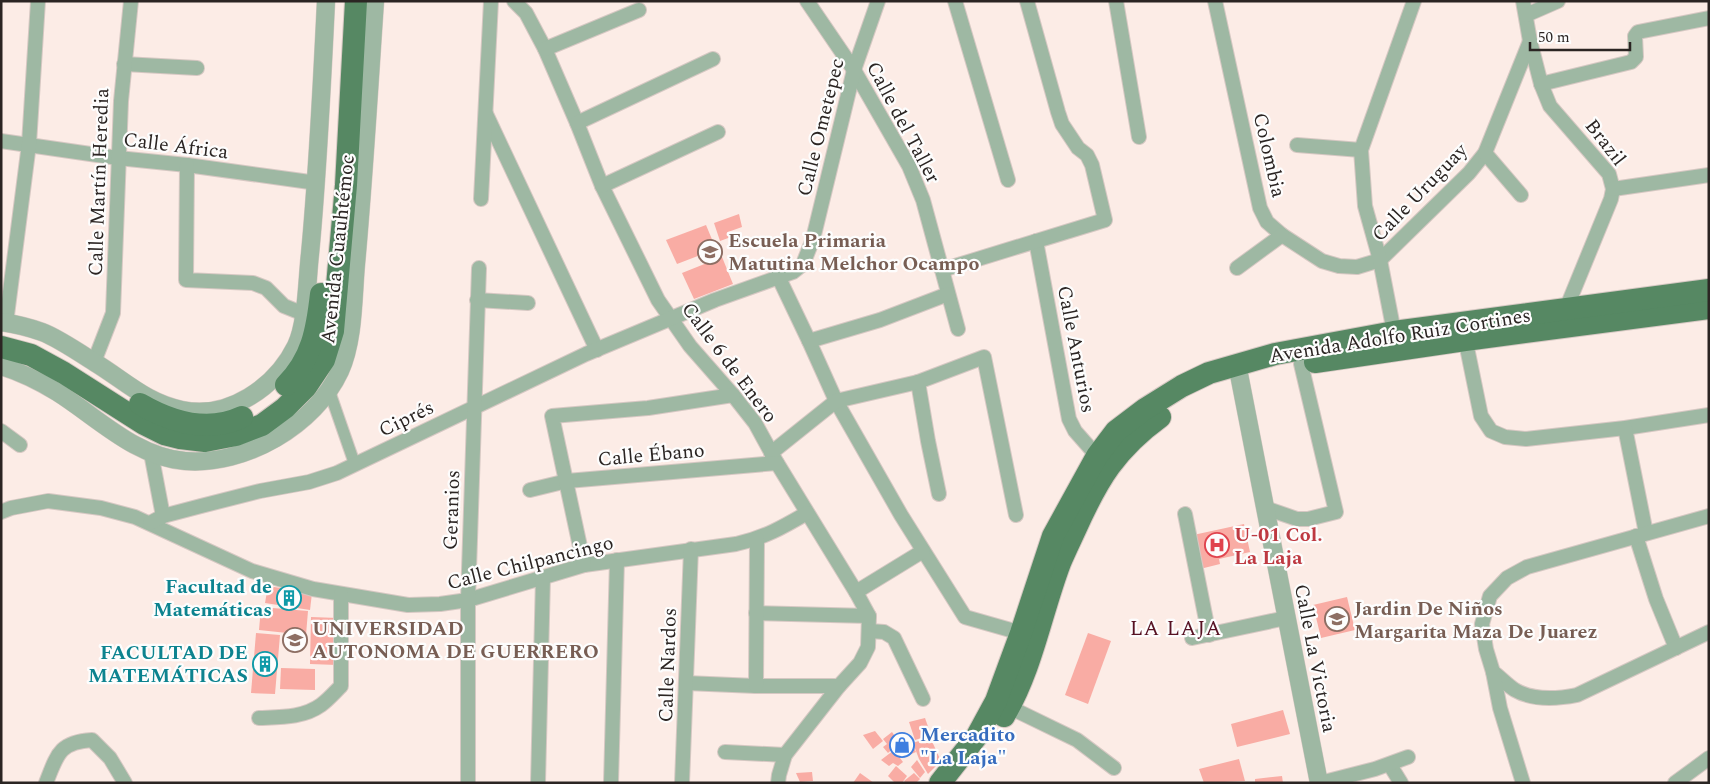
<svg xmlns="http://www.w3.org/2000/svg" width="1710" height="784" font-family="Spectral,serif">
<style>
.building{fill:#f9aca4}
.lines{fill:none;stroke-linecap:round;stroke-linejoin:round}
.pedestrian-casing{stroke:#d6c8c3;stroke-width:13}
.minor-casing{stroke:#d6c8c3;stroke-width:16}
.tertiary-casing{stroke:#d6c8c3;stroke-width:19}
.primary-casing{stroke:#d6c8c3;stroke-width:24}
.pedestrian{stroke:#9eb8a3;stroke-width:11}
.minor{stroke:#9eb8a3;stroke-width:14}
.tertiary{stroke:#9eb8a3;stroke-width:18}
.primary{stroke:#568863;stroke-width:22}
.labels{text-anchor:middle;stroke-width:4.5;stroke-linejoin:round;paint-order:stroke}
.street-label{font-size:20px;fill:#2b2523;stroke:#fdfdfd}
.education-label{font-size:20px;font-weight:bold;fill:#785e54;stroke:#fdfdfd;text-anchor:start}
.health-label{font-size:20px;font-weight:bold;fill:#be3a42;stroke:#fdfdfd;text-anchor:start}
.culture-label{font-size:20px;font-weight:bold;fill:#0d838f;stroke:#fdfdfd;text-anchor:end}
.shop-label{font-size:20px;font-weight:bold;fill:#366cbe;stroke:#fdfdfd;text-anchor:start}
.neighbourhood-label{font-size:21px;letter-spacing:1px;fill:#571223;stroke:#fdfdfd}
</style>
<rect width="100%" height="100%" fill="#fcece6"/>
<g class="building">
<path d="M739,214l3,13 -14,5 3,5 -11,4 -6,-18z"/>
<path d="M706,225l10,24 -39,15 -11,-24z"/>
<path d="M722,257l11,27 -39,15 -12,-26z"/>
<path d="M1244,524l6,28 -31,7 1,5 -28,7 -8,-34z"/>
<path d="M268,586l44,7 -2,17 -45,-7z"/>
<path d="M1347,597l8,33 -34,8 -8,-33z"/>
<path d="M261,607l47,4 -2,24 -47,-5z"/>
<path d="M311,617l27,1 -1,47 -27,-1z"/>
<path d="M256,633l24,2 -5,59 -24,-1z"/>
<path d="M1088,633l23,8 -23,63 -23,-9z"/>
<path d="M281,668l34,1v21l-35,-1z"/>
<path d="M1283,710l7,24 -53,13 -6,-23z"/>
<path d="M925,718l6,17 -16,5 -6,-18z"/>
<path d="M875,731l8,10 -10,8 -10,-14z"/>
<path d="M892,732l10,14 -2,1 -3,-2 -9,8 -5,-6 4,-3 -4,-5z"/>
<path d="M930,737l11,24 -13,13 -9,-15 -6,-16z"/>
<path d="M912,744l4,8 -9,4 -4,-8z"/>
<path d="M898,747l6,7 -4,4 3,4 -5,4 -5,-3 -4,3 -8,-6z"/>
<path d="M1239,759l6,22 -41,2 -5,-14z"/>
<path d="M917,760l8,12 -5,6 -9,-11z"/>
<path d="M896,766l11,10 -5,7h-7l-7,-7z"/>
<path d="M812,772l1,9 -13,1 -4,-9z"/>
<path d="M860,773l14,10h-21z"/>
<path d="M914,773l6,6 -4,4h-10l-2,-2z"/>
<path d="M1282,776l1,7h-28v-4z"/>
</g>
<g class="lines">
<defs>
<path id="pedestrian" d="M329,390l26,75"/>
<g id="minor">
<path d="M514,1l12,12 19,36 32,74 25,63 56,114 32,46 43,49 22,28 22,40 79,129 13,24 -1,31 -8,16 -21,23 -54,69 -6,20 -1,8"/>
<path d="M807,1l47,69 55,96 14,34 35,129"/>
<path d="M955,1l53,179"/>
<path d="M1116,1l23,136"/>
<path d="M1215,1l45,207 7,14 15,13 40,26 17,5 18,1 23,-7 89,-87 16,-20 45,-112"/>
<path d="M1523,1l7,40 11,43 9,22 59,68 4,15 -2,10 -45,110"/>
<path d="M1526,15l32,-14"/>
<path d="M545,49l94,-39"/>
<path d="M124,64l73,4"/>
<path d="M1541,84l90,-22 5,-5 -1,-21 3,-4 71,-14"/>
<path d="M486,114l111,236"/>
<path d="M577,123l136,-64"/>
<path d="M1,141l117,17 69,7 130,18"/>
<path d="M1297,145l64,5"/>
<path d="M1485,153l36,42"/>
<path d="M187,165l-1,115 67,3 13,5 18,18 20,8"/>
<path d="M602,186l116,-54"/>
<path d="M1613,189l96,-14"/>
<path d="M481,199l10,-198"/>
<path d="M1036,241l33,178 6,12 22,25"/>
<path d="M1237,268l45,-33"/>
<path d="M942,270l163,-50 -13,-55 -5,-10 -9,-7 -16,-24 -4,-12 -31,-111"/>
<path d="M778,276l31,65 27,60 65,114 64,102 56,16"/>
<path d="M477,300l51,3"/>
<path d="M6,323l23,-179 9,-143"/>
<path d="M1394,332l-14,-72 -15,-54 -4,-56 53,-149"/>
<path d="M1464,333l17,83 10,15 14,6 21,2 99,-11 84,-13"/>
<path d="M809,341l71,-21 68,-26"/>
<path d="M94,362l19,-49 8,-212 10,-100"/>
<path d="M918,382l10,59 11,53"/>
<path d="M1625,428l21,105"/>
<path d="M1,431l19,14"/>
<path d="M151,453l12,63"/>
<path d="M771,453l65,-52 82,-19 66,-25 32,158"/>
<path d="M530,490l37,-9 210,-18"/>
<path d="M1265,508l32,11h11l28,-7 -35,-148"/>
<path d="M1,512l10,-4 37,-7 53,7 34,9 117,54 61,18 95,16 32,-1 28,-4 116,-35 152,-21c28,-6 47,-17 71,-31"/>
<path d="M1185,514l24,121"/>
<path d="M150,523l13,-7 38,-10 59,-15 49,-9 28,-9 249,-119 129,-54 78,-28 10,-8 10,-25 41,-169 24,-69"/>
<path d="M1636,536l20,63 20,49"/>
<path d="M584,565l-32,-149 96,-8 85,-13"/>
<path d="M856,592l67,-41"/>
<path d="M756,613l113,3"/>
<path d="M870,631l14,1 10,6 29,61"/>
<path d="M1192,638l94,-20"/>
<path d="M1493,672c7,5 14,13 22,18 19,11 42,9 62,5l132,-63"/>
<path d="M686,683l70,3h83"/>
<path d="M756,686l1,-147"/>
<path d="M1009,707l68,33 37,28"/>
<path d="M259,718c21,-1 44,0 62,-13 7,-5 14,-13 20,-19v-92"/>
<path d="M725,752l60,3"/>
<path d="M1390,765l11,18"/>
<path d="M46,783c11,-28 13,-41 46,-43l18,18 15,25"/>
<path d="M468,783v-183l11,-332"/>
<path d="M538,783l5,-206"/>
<path d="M611,783l6,-223"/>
<path d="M682,783l9,-234"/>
<path d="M1320,783l55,-14 33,-12"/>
<path d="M1523,783l-23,-75 -7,-36 -7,-23 -4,-25 8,-28 17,-18 20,-11 182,-51"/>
<path d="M1675,783l34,-25"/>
</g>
<g id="tertiary">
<path d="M1,322c14,2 27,5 41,10 14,5 38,21 52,30 30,18 52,41 88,48 46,10 94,-23 114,-64 11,-23 11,-66 14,-92 8,-84 12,-169 16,-253"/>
<path d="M1237,364l82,419"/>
<path d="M1,366c20,6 38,15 56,26 40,25 78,65 128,69 60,5 130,-36 155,-90 14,-31 13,-74 16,-107 8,-88 13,-175 19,-263"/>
</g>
<g id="primary">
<path d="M1,347l30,8 33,18 80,51 20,10 16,4 25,3 31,-6 26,-10 23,-17 21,-21 18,-27 9,-29 13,-146 10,-184"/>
<path d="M1315,362l150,-22 244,-32"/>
<path d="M286,385c26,-26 31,-55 35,-91"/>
<path d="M140,404c31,18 68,29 102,13"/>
<path d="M1004,716c28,-47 37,-103 56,-153 5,-12 11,-24 16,-35 22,-49 40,-79 84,-111"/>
<path d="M940,783l37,-47 19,-35 25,-68 32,-97 44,-80 19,-25 29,-22 37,-23 27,-13 66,-19 119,-22 315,-42"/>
</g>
</defs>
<use href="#pedestrian" class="pedestrian-casing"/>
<use href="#minor" class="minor-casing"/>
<use href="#tertiary" class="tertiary-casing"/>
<use href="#primary" class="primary-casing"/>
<use href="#pedestrian" class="pedestrian"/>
<use href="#minor" class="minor"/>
<use href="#tertiary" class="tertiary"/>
<use href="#primary" class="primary"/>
</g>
<defs>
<symbol id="school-ring" viewBox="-11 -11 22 22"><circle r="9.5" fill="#fdfdfd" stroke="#8d6e63" stroke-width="1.5"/><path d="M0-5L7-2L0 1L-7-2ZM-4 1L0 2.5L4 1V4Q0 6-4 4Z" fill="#8d6e63"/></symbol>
<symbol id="hospital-ring" viewBox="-11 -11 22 22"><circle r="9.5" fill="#fdfdfd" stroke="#e0444e" stroke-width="1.5"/><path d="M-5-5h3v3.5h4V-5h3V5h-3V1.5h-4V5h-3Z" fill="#e0444e"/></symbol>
<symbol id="building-ring" viewBox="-11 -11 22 22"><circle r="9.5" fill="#fdfdfd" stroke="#0f9aa8" stroke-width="1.5"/><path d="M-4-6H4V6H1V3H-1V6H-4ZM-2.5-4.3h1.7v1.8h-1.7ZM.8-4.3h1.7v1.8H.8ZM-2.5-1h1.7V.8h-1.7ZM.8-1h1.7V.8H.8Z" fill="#0f9aa8"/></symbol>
<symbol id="shop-ring" viewBox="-11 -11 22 22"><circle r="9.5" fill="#fdfdfd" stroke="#3f7fe0" stroke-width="1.5"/><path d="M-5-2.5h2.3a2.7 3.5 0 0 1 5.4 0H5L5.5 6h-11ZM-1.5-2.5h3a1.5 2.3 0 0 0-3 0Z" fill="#3f7fe0"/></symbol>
</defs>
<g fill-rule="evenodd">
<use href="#school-ring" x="696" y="238" width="28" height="28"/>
<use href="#hospital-ring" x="1203" y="531" width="28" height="28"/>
<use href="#building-ring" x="275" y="584" width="28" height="28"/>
<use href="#school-ring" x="1323" y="605" width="28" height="28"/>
<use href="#school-ring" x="281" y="626" width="28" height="28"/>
<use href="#building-ring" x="251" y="650" width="28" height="28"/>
<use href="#shop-ring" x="888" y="731" width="28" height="28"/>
</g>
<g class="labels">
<g class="street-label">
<text transform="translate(904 122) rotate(62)" y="7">Calle del Taller</text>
<text transform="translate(820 127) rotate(-76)" y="7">Calle Ometepec</text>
<text transform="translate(1606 142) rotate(52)" y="7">Brazil</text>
<text transform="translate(176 145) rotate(7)" y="7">Calle África</text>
<text transform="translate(1270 155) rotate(77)" y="7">Colombia</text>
<text transform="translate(98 182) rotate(-88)" y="7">Calle Martín Heredia</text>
<text transform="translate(1419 192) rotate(-46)" y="7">Calle Uruguay</text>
<text transform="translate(337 249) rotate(-84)" y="7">Avenida Cuauhtémoc</text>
<text transform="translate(1400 335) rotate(-9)" y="7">Avenida Adolfo Ruiz Cortines</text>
<text transform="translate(1077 349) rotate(79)" y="7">Calle Anturios</text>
<text transform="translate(730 362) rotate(53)" y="7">Calle 6 de Enero</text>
<text transform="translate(406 418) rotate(-26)" y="7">Ciprés</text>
<text transform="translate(651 454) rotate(-5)" y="7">Calle Ébano</text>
<text transform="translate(451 510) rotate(-88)" y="7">Geranios</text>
<text transform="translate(530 562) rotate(-14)" y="7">Calle Chilpancingo</text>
<text transform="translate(1316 658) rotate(79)" y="7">Calle La Victoria</text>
<text transform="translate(667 665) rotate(-88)" y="7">Calle Nardos</text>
</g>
<g class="education-label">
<text x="728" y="247">Escuela Primaria<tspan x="728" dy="23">Matutina Melchor Ocampo</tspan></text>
<text x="1354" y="615">Jardin De Niños<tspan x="1354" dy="23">Margarita Maza De Juarez</tspan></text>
<text x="312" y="635">UNIVERSIDAD<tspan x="312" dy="23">AUTONOMA DE GUERRERO</tspan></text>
</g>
<g class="health-label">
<text x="1234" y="541">U-01 Col.<tspan x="1234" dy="23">La Laja</tspan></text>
</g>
<g class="culture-label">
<text x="272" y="593">Facultad de<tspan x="272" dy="23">Matemáticas</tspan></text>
<text x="248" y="659">FACULTAD DE<tspan x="248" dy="23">MATEMÁTICAS</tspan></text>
</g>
<g class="shop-label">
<text x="920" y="741">Mercadito<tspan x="920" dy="23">"La Laja"</tspan></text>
</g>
<g class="neighbourhood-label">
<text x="1176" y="635">LA LAJA</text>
</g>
</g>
<rect width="1710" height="784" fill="none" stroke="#2b2523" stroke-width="5"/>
<path d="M1530 42v8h100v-8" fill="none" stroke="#2b2523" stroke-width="2.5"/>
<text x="1538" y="42" font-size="15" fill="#2b2523" stroke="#fdfdfd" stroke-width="4" paint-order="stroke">50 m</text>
</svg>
